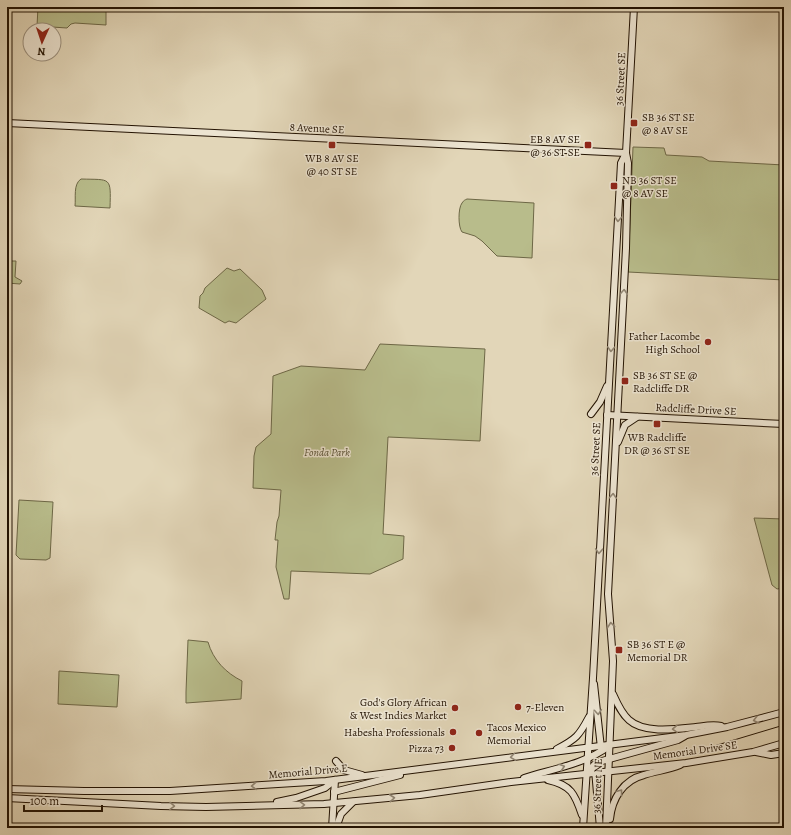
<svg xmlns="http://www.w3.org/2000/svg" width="791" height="835" font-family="Alegreya,serif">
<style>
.green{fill:#b8bc8b;stroke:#6d6746}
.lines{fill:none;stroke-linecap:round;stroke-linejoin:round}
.secondary-casing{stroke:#221202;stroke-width:8}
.secondary{stroke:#ece4d1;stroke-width:6}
.tram{stroke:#221202;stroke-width:1}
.oneway{stroke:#918674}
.poi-dot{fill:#8f2418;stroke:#ece4d1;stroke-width:1.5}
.labels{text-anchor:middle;stroke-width:3;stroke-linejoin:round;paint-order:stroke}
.street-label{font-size:11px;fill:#221202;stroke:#ece4d1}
.poi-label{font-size:11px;fill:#221202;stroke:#ece4d1;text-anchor:start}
.park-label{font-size:11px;font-style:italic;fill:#564e32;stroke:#ece4d1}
</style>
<rect width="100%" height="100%" fill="#e2d6b8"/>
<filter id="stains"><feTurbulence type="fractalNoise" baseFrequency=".005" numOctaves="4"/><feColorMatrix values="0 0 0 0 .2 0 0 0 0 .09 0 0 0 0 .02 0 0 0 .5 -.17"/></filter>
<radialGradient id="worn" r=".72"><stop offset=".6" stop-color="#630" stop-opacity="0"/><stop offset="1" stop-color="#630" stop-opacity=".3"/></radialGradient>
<g class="green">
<path d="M38,7h68v18l-31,-2 -4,1 -4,4 -30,-2z"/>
<path d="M633,147l31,1 2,7 36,2 7,4 75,4v115l-156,-8z"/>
<path d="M81,179c30,1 30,-3 29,29l-35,-2c1,-8 -2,-22 6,-27z"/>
<path d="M467,199l67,4 -2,55 -35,-2 -15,-15 -7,-5 -13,-4c-4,-5 -4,-24 0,-29 2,-3 3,-3 5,-4z"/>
<path d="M7,244h1l-1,17h9l-1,16 7,4 -2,3 -13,-1z"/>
<path d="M227,268l7,3 6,-2 22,21 4,9 -30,24 -7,-2 -4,2 -26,-15 1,-12 3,-3 2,-5z"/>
<path d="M380,344l105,5 -5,92 -92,-4 -5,97 21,2 -1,23 -33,15 -79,-3 -2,28h-5l-8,-32 2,-27h-3l2,-18 2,-6 2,-26 -28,-2 1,-32 2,-9 15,-13 2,-58 28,-10 64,4z"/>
<path d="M19,500l34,2 -3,56 -4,2 -26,-1 -4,-4z"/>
<path d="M754,518l30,1v69l-7,1 -5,-4z"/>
<path d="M188,640l20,2c5,18 18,31 34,39l-1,18 -55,4v-11z"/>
<path d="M59,671l60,4 -2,32 -59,-3z"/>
</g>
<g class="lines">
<defs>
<g id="secondary">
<path d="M7,123l619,30"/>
<path d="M591,414l9,-12 7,-16"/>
<path d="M607,415l177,9"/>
<path d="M618,442l7,-17 12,-8"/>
<path d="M594,684l7,64"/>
<path d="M613,694c4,9 8,19 16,26 15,14 48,9 67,7 8,-1 17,-3 25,-1"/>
<path d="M557,749c19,-10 22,-13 32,-32"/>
<path d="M756,752l15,3 13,-2"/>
<path d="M336,761l8,9 18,5"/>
<path d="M595,770l5,58"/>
<path d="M586,774l8,-9 8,-4 76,-21 7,-4"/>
<path d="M524,778c29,-9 61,-14 85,-32"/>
<path d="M548,780c23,5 27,14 34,35"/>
<path d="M7,789l77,2h86l156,-10 360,-46 41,-8 57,-15"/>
<path d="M334,792l66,-17"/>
<path d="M7,798l154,8 45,1 118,-3 96,-9 91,-13 175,-19 67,-11 31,-9"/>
<path d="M277,802l19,-4 29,-10 10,-8"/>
<path d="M610,819c2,-20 13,-39 34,-44 12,-4 24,-5 36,-10"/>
<path d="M332,828l3,-48"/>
<path d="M336,828l5,-14 12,-12"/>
<path d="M583,828l10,-150 28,-515 5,-10"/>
<path d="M606,828l7,-167 -5,-67 18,-346 2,-85 -2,-10 8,-146"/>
</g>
</defs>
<use href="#secondary" class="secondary-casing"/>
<use href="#secondary" class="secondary"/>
<path class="tram" d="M714,746l70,-21"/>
</g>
<defs><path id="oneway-chevron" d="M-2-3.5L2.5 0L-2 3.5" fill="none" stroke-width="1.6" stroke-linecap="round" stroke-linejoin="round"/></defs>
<g class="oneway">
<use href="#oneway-chevron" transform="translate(618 219) rotate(93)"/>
<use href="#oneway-chevron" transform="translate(624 292) rotate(-87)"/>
<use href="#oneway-chevron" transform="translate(611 349) rotate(93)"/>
<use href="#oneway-chevron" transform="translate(613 496) rotate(-87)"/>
<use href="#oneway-chevron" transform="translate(599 551) rotate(93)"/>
<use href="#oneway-chevron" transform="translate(611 625) rotate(-96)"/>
<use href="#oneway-chevron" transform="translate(598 712) rotate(85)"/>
<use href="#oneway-chevron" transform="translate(756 720) rotate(166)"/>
<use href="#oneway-chevron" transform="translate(675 729) rotate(177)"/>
<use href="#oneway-chevron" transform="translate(513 757) rotate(172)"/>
<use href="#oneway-chevron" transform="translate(562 767) rotate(-17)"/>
<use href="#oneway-chevron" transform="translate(254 786) rotate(176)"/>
<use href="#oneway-chevron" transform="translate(620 792) rotate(-53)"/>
<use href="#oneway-chevron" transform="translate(392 798) rotate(-6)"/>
<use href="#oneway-chevron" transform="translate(302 805) rotate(-1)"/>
<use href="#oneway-chevron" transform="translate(172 806) rotate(1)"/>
</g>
<g class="poi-dot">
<rect x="630" y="119" width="8" height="8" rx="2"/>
<rect x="328" y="141" width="8" height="8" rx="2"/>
<rect x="584" y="141" width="8" height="8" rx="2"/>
<rect x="610" y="182" width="8" height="8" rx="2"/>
<circle cx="708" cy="342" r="4"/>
<rect x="621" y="377" width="8" height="8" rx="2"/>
<rect x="653" y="420" width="8" height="8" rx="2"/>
<rect x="615" y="646" width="8" height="8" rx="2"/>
<circle cx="518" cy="707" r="4"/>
<circle cx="455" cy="708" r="4"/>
<circle cx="453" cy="732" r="4"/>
<circle cx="479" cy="733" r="4"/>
<circle cx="452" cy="748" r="4"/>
</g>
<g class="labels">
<g class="street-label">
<text transform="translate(620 79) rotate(-87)" y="4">36 Street SE</text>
<text transform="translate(317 128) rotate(3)" y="4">8 Avenue SE</text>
<text transform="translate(696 409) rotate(3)" y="4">Radcliffe Drive SE</text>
<text transform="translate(595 449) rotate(-87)" y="4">36 Street SE</text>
<text transform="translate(695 750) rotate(-8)" y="4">Memorial Drive SE</text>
<text transform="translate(308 771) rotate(-5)" y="4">Memorial Drive E</text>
<text transform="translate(597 786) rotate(-88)" y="4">36 Street NE</text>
</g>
<g class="poi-label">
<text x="642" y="121">SB 36 ST SE<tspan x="642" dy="13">@ 8 AV SE</tspan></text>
<text x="580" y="143" text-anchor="end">EB 8 AV SE<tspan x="580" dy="13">@ 36 ST SE</tspan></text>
<text x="332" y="162" text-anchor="middle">WB 8 AV SE<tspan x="332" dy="13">@ 40 ST SE</tspan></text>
<text x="622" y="184">NB 36 ST SE<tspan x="622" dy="13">@ 8 AV SE</tspan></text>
<text x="700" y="340" text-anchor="end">Father Lacombe<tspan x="700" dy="13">High School</tspan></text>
<text x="633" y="379">SB 36 ST SE @<tspan x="633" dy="13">Radcliffe DR</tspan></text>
<text x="657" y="441" text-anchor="middle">WB Radcliffe<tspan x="657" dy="13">DR @ 36 ST SE</tspan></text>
<text x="627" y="648">SB 36 ST E @<tspan x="627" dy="13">Memorial DR</tspan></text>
<text x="447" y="706" text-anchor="end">God's Glory African<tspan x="447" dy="13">&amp; West Indies Market</tspan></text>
<text x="526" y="711">7-Eleven</text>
<text x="487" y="731">Tacos Mexico<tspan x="487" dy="13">Memorial</tspan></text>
<text x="445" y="736" text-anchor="end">Habesha Professionals</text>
<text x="444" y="752" text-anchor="end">Pizza 73</text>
</g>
<g class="park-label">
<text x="327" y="456">Fonda Park</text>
</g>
</g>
<rect width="791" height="835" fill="none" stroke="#e2d6b8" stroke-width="24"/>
<rect x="8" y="8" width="775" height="819" fill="none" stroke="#221202" stroke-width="2"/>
<rect x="12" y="12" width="767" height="811" fill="none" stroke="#221202"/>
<g transform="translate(42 42) rotate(183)"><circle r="19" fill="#ece4d1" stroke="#9b907e"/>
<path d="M0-3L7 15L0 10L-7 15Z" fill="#8f2418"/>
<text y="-6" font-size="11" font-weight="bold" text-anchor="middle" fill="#221202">N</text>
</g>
<path d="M24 805v6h78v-6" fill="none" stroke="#221202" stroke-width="2"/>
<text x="30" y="805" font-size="12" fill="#221202" stroke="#ece4d1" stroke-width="3" paint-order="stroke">100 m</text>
<rect width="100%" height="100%" filter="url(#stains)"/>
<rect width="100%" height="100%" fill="url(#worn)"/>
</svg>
